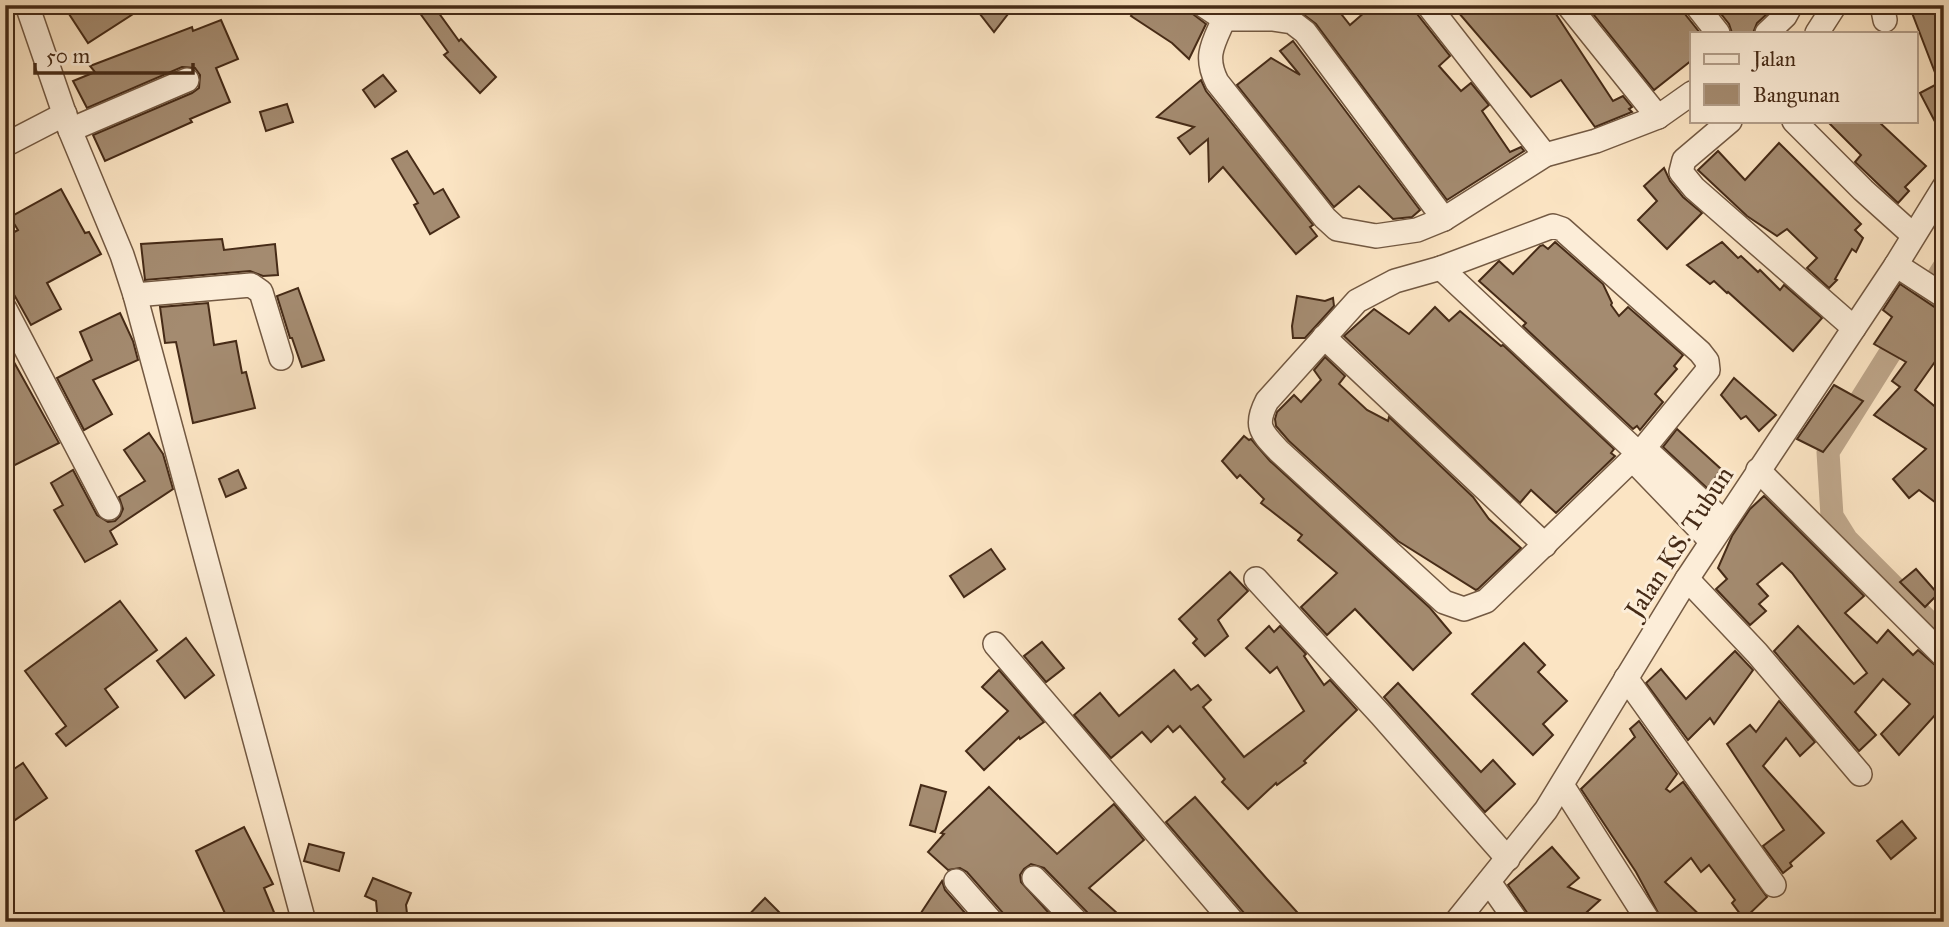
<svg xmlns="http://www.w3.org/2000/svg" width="1949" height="927" font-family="'IM FELL Great Primer',serif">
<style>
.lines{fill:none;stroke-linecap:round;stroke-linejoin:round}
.canal{stroke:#bda589;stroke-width:23}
.building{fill:#a48b70;stroke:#462b17;stroke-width:2}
.minor-casing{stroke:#735942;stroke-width:26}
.minor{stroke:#fcedd8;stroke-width:23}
.labels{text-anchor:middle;stroke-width:6;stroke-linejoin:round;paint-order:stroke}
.street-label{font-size:26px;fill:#462b17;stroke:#fcedd8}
</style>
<rect width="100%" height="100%" fill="#fbe4c3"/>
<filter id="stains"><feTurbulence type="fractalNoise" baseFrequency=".00286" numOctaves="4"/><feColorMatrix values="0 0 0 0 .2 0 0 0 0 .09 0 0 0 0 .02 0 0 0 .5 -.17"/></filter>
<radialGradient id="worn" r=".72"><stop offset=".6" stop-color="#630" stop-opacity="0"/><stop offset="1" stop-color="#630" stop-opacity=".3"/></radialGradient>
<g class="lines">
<path class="canal" d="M1944,267l-116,185 4,64 15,24 97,97"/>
</g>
<g class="building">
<path d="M82,5h65l-59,38 -19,-29z"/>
<path d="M414,5h19l26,36 2,-2 35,38 -16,16 -36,-38 4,-3z"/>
<path d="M973,5h42l-21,27z"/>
<path d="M1138,5h43l25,19 -17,35 -17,-16 -41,-27z"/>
<path d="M1291,5h43l16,20 23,-20h37l40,51 -11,10 22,25 10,-8 18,22 -7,6 28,41 11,-5 3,4 -77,49 -131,-176z"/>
<path d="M1452,5h98l63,96 10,-5 9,11 -3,2 3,3 -37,15 -34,-47 -30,17z"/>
<path d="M1586,5h96l3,9 15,19h-8v27l-38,30z"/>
<path d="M1714,5h48l6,8 -11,10 -4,10h-21l-3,-9z"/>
<path d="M1909,5h25l10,15v119l-24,-46 19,-10z"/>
<path d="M221,20l17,39 -22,9 14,34 -40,17 2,3 -87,39 -12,-26 99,-42 7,-5 1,-13 -5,-7 -13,-1 -95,41 -14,-27 22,-9 -5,-6 102,-39 1,4z"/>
<path d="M1293,41l127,169 -8,7 -19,2 -34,-33 -25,21 -97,-122 34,-27 29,17 -20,-24z"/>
<path d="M383,75l13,16 -21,16 -12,-17z"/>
<path d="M1201,80l5,11 107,134 -3,2 7,9 -21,18 -73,-87 -14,14 -1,-42 -18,15 -12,-16 16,-11 -37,-10z"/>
<path d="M287,104l6,18 -27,9 -6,-19z"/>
<path d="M1827,121h51l48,45 -21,21 4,4 -11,12 -43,-41 6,-7z"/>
<path d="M1779,143l82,81 -6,6 8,8 -7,14 -4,-3 -17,30 2,1 -8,8 -22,-20 10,-10 -30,-29 -10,7 -30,-20 -49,-46 20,-19 27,29z"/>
<path d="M407,151l27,43 9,-5 16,28 -29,17 -16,-29 4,-2 -26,-44z"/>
<path d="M1664,168l6,13 13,16 19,16 -35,36 -29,-29 19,-19 -13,-15z"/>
<path d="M61,189l24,44 4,-1 12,22 -54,29 14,26 -30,16 -19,-34 -7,3v-57l13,-7 -8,-13z"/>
<path d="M222,239l2,11 51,-6 3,31 -15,1 -13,-5 -105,9 -4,-36z"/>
<path d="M1555,242l48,42 9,19 -1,2 8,11 9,-9 55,48 -9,11 3,3 -22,25 8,8 -23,28 -3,-4 -4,3 -110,-103 3,-3 -47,-42 20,-20 14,13 27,-28 3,-1 5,4z"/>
<path d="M1722,242l16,16 3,-2 17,16 2,-2 20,20 4,-5 38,33 -29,33 -65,-59 -1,1 -13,-12 -4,3 -23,-19z"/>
<path d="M1900,284l36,24 8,2v39l-29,41 29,24v95l-25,-19 -10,8 -16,-19 33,-30 -52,-34 26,-28 -8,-6 14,-19 -32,-18 18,-27 -9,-7z"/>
<path d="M298,288l26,72 -22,7 -10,-29h-2l-13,-42z"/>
<path d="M1297,296l28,5 8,-3 1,8 -29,32h-12l-1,-12z"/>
<path d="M208,303l6,42 22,-4 6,32 4,-1 9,36 -62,15 -17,-81 -11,1 -5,-36z"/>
<path d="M1435,307l14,14 11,-10 41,35 2,-1 111,104 -3,4 4,3 -59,57 -25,-23 -11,13 -176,-167 30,-27 35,25z"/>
<path d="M120,313l13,28 5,19 -45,20 19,34 -28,16 -27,-52 35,-18 -12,-28z"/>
<path d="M5,346l54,97 -54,27z"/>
<path d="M1325,357l20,19 -6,8 28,26 21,11 1,-4 84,80 16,22 32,29 -43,41 -2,1 -78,-49 -109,-100 -13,-15 -1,-7 2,-7 17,-17 7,7 20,-22 -7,-10z"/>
<path d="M1734,378l42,37 -17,16 -13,-15 -5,3 -20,-24z"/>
<path d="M1834,385l29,16 -40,51 -26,-13z"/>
<path d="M1677,429l44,40 -13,20 -45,-42z"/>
<path d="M149,433l14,21 10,35 -63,42 7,13 -32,18 -31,-52 9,-5 -12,-22 22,-13 24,45 11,7 7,-1 5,-5 3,-7 -4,-12 26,-16 -21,-31z"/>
<path d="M1244,436l5,4 2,-1 19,22 160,147 21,25 -38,37 -58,-61 -28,26 -26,-28 36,-34 -39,-33 4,-5 -41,-32 3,-4 -24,-24 -3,3 -15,-17z"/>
<path d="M238,470l8,18 -20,9 -7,-18z"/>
<path d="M1764,496l100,100 -19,17 32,30 11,-13 25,25 5,-5 26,23v49l-9,-7 -36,40 -18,-21 29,-30 -27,-25 -28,33 21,23 -17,16 -85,-100 24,-25 56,58 13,-11 -75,-100 -10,-10 -25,21 11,12 -9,8 7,7 -16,14 -34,-36 11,-10 -9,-11 14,-32 18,-27z"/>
<path d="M991,549l14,20 -41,28 -14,-21z"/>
<path d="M1916,569l22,25 -13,13 -25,-25z"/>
<path d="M1230,572l18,19 -30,29 10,16 -23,20 -12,-13 4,-4 -18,-20z"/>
<path d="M120,601l37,49 -52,39 13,18 -52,39 -10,-12 10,-8 -41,-55z"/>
<path d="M1269,626l5,6 6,-6 26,28 -2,2 20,29 6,-5 27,30 -53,51 2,2 -29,22 -1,-2 -28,26 -26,-27 3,-3 -45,-53 -7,6 -5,-6 -17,16 -9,-10 -31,26 -37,-43 26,-22 19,23 55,-46 17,20 7,-5 13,15 -8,7 41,50 60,-46 -27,-44 -7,6 -24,-25z"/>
<path d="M186,638l28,37 -29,23 -28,-37z"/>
<path d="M1042,642l22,26 -18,14 -22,-26z"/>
<path d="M1524,643l21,22 -7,7 29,29 -24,23 10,11 -20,20 -61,-61z"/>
<path d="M1735,651l18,19 -39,54 -4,-6 -22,22 -42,-57 15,-14 25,30z"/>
<path d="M999,670l45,52 -24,17 -1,-2 -35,33 -18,-19 42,-40 -26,-24z"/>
<path d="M1398,683l83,89 12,-12 22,24 -30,28 -101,-115z"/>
<path d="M1779,701l36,41 -15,14 -14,-18 -23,28 61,67 -34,30 2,3 -9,7 -20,-27 21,-16 -57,-86 23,-19 6,7z"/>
<path d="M1639,721l38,53 -11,15 4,3 13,-10 84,115 -23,22 -12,-16 3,-3 -26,-35 -8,7 -10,-14 -26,24 42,40h-44l-27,-50 -55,-83 54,-52 -5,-8z"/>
<path d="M23,763l24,35 -32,22 -10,-14v-31z"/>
<path d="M921,785l25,7 -11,40 -25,-7z"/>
<path d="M989,787l68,67 57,-50 30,36 -55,48 38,34h-36l-4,-10 -43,-44 -13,-4 -7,5 -4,6 1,7 36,40h-51l-3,-9 -36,-41 -7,-4 -12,2 -20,-18 16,-18 -3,-1z"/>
<path d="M1195,797l72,82 39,43h-59l-3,-9 -78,-91z"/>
<path d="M1902,821l14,17 -25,21 -14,-18z"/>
<path d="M244,827l29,57 -9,4 14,34h-49l-33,-71z"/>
<path d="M309,844l35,9 -5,18 -35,-10z"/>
<path d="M1552,847l27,31 -11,9 32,13 -24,22h-45l-3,-8 -20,-29z"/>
<path d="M373,878l38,15 -5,12 2,17h-30l-2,-21 -11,-5z"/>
<path d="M942,881l3,9 28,32h-58z"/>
<path d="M765,898l14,14 -9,10h-28z"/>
</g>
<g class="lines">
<defs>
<g id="minor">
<path d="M27,5l43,125 52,125 13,40 169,627"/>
<path d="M1203,5l21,14h48l20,3 13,10 139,187"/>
<path d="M1428,5l117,150"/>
<path d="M1568,5l90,112"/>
<path d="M1696,5l22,28"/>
<path d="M1882,5l3,15"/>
<path d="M1224,19c-11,25 -20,37 -7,63l108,136 12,11 39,7 41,-6 27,-11 101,-64 51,-14 62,-24 34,-24"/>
<path d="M1767,33l18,-17 6,-11"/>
<path d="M1817,33l18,-28"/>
<path d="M1730,121l-46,39 -3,12 13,16 160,140"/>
<path d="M1794,121l69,69 50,45"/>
<path d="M70,130l117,-50"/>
<path d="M5,145l60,-31"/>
<path d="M1553,226l9,3 138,123 7,9 1,9 -64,78 -158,153 -22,8 -20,-7 -165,-151c-18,-19 -25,-25 -12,-50l90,-100 38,-20 46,-13z"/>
<path d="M1896,265l48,31"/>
<path d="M1441,268l197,185"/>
<path d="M135,295l116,-10 10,7 20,66"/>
<path d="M5,309l104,199"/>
<path d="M1324,337l221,208"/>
<path d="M1644,448l80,74"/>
<path d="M1632,459l79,82"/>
<path d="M1758,470l186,186"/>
<path d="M1256,579l125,136 127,144"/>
<path d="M1687,579l70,74 103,121"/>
<path d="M995,644l238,278"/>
<path d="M1626,678l148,207"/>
<path d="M1562,785l87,137"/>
<path d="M1034,878l43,44"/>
<path d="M956,881l36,41"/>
<path d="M1489,882l28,40"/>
<path d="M1456,922l90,-112 141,-231 209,-314 48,-78"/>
</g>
</defs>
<use href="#minor" class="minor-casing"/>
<use href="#minor" class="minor"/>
</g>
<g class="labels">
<g class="street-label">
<text transform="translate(1679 542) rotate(-57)" y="9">Jalan KS. Tubun</text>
</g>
</g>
<rect width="1949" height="927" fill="none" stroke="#fbe4c3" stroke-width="28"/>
<rect x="7" y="7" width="1935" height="913" fill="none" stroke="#462b17" stroke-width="3.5"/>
<rect x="14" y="14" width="1921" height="899" fill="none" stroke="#462b17" stroke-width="2"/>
<rect x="1690" y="32" width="228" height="91" fill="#fcedd8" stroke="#b39f8b" stroke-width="2"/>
<rect x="1704" y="54" width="35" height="10" fill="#fcedd8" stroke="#b39f8b" stroke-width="2"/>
<text x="1753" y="66" font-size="21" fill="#462b17">Jalan</text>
<rect x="1704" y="84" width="35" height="21" fill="#a48b70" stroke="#b39f8b" stroke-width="2"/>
<text x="1753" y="102" font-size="21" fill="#462b17">Bangunan</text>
<path d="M35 63v10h158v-10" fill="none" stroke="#462b17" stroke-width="3.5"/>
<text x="46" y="63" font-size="21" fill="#462b17" stroke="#fcedd8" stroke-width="5" paint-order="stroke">50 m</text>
<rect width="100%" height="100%" filter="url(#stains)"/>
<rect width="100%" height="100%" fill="url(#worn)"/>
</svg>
